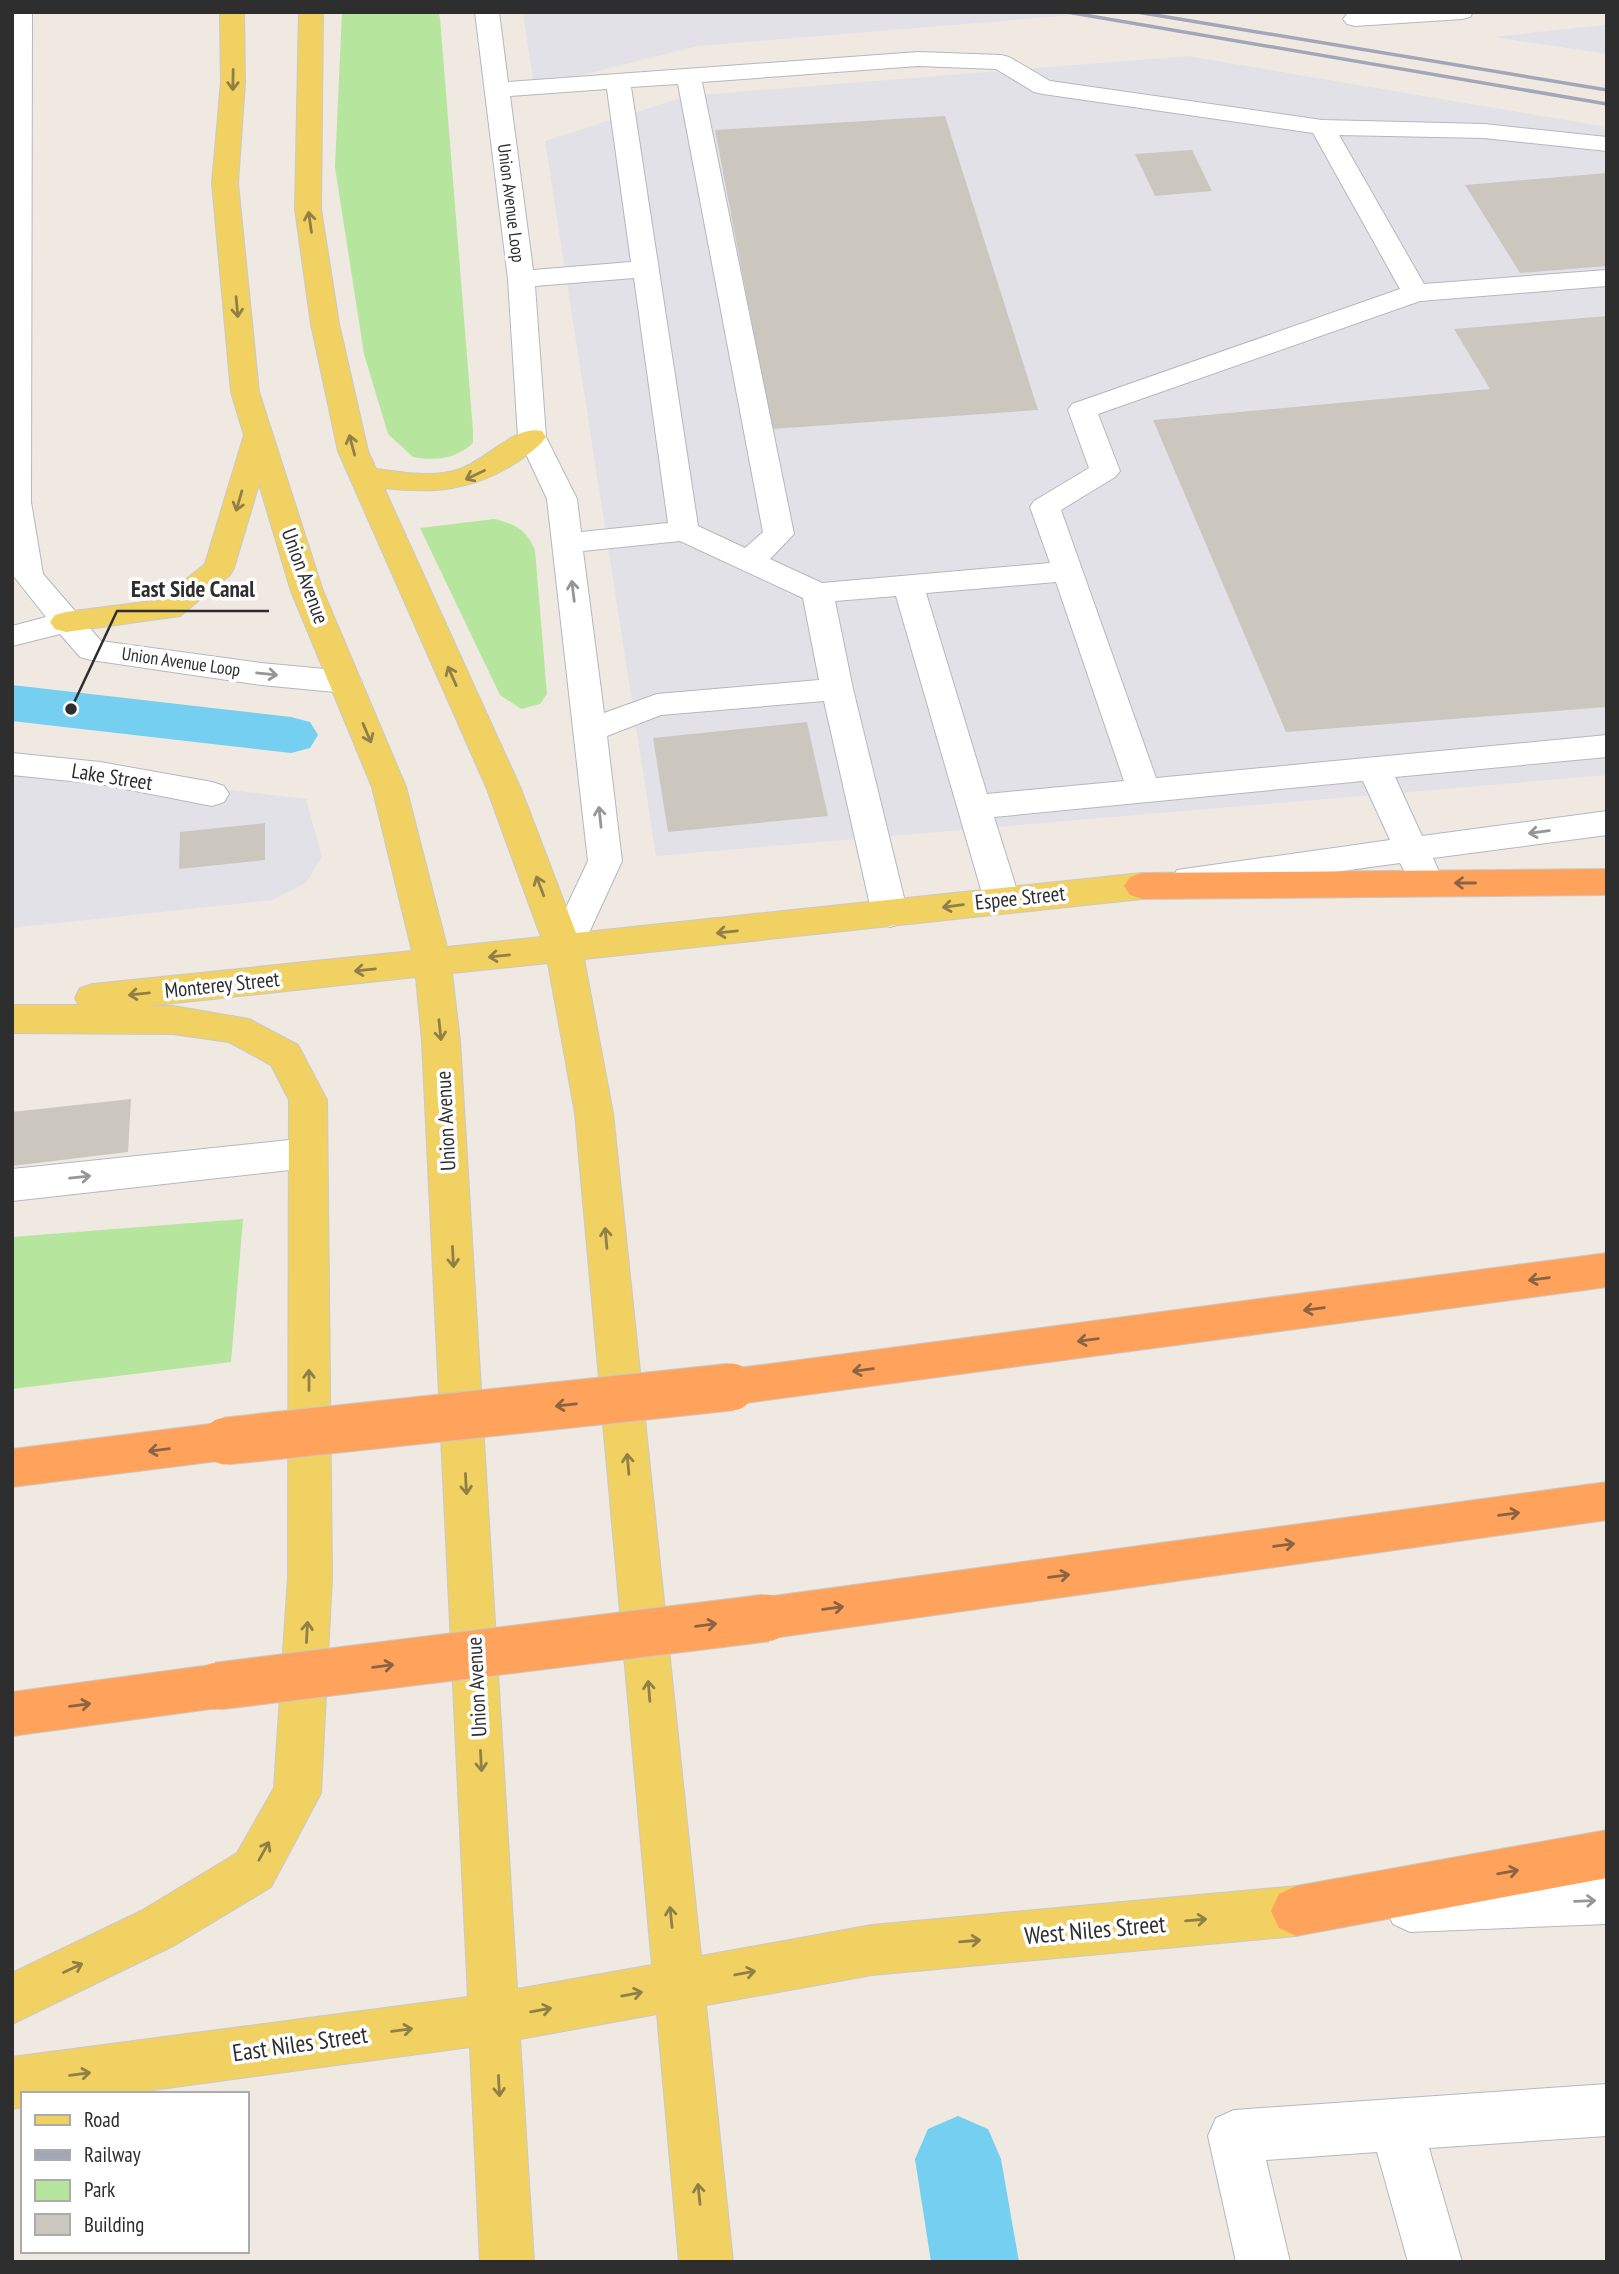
<svg xmlns="http://www.w3.org/2000/svg" width="1619" height="2274" font-family="'PT Sans Narrow',sans-serif">
<style>
.industrial{fill:#e3e1e8}
.green{fill:#b6e59e}
.lines{fill:none;stroke-linecap:round;stroke-linejoin:round}
.canal{fill:#75cff0;fill-rule:evenodd}
.building{fill:#cbc7bf}
.minor-casing{stroke:#b4b7c1;stroke-width:2}
.major-casing{stroke:#c9c9c9;stroke-width:2}
.highway-casing{stroke:#c9c9c9;stroke-width:2}
.minor{fill:#fff;fill-rule:evenodd}
.major{fill:#f2d163;fill-rule:evenodd}
.highway{fill:#ffa35c;fill-rule:evenodd}
.rail{stroke:#a3a6b8;stroke-width:3.5}
.highway-bridge-casing{stroke:#c9c9c9;stroke-width:49;stroke-linecap:butt}
.highway-bridge{stroke:#ffa35c;stroke-width:47}
.oneway{stroke:#908048}
.oneway2{stroke:#969696}
.oneway3{stroke:#8c6343}
.labels{text-anchor:middle;stroke-width:7;stroke-linejoin:round;paint-order:stroke}
.far-street-label{font-size:18px;fill:#2e2e2e;stroke:#fff}
.street-label{font-size:21px;fill:#2e2e2e;stroke:#fff}
.near-street-label{font-size:24px;fill:#2e2e2e;stroke:#fff}
.leader{fill:none;stroke:#2e2e2e;stroke-width:2.5}
.callout-dot{fill:#2e2e2e;stroke:#fff;stroke-width:2.5}
.callout-label{font-size:23px;text-anchor:middle;font-weight:bold;fill:#2e2e2e;stroke:#fff;stroke-width:7;stroke-linejoin:round;paint-order:stroke}
</style>
<rect width="100%" height="100%" fill="#efe9e1"/>
<g class="industrial">
<path d="M523,12h588l-413,34 -164,41z"/>
<path d="M1607,25v29l-114,-17 110,-12z"/>
<path d="M1187,56l420,71v648l-951,81 -111,-715 142,-45z"/>
<path d="M12,764l294,35 16,58 -16,26 -34,17 -260,28z"/>
</g>
<g class="green">
<path d="M342,12h96l2,6 33,413v12c-17,16 -38,18 -60,14l-25,-23 -24,-80 -29,-187z"/>
<path d="M494,519c21,5 32,10 41,31l12,144 -7,10 -19,5 -21,-14 -80,-167z"/>
<path d="M243,1219l-12,143 -219,27v-152z"/>
</g>
<g class="lines">
<g class="canal">
<path d="M12,685l279,32 19,5 8,13 -8,13 -19,5 -279,-32z"/>
<path d="M958,2116l30,13 13,30 18,103h-88l-16,-103 13,-30z"/>
</g>
</g>
<g class="building">
<path d="M945,116l93,294 -266,19 -57,-299z"/>
<path d="M1192,150l20,41 -57,5 -20,-42z"/>
<path d="M1607,173v93l-87,7 -55,-88z"/>
<path d="M1607,316v391l-321,25 -133,-312 337,-31 -36,-60z"/>
<path d="M807,722l21,94 -160,16 -15,-94z"/>
<path d="M265,823v37l-86,9 1,-37z"/>
<path d="M131,1099l-3,53 -116,14v-54z"/>
</g>
<g class="lines">
<defs>
<g id="minor">
<path d="M12,12h20l-1,490 12,72 58,67 160,22 85,8 11,3 5,8 -5,8 -11,3 -85,-8 -170,-25 -11,-3 -20,-23 -48,12v-20l34,-9 -34,-43z"/>
<path d="M475,12h24l9,70 410,-30 83,3 8,2 41,24 272,39 162,4 123,13v14l-123,-13 -145,-3 85,149 183,-14v16l-187,15 -322,113 22,57 -5,6 -54,33 95,268 451,-43v22l-212,20 27,59 185,-25v24l-174,23 6,14 -5,9 -12,3 -12,-3 -10,-18 -211,29 -12,-4 -5,-9 5,-9 213,-30 -27,-59 -369,36 26,83 -6,9 -12,4 -12,-4 -6,-9 -88,-304 -61,5 18,88 55,225 -5,9 -13,4 -13,-4 -5,-9 -48,-213 -163,14 -54,21 15,125 -45,98 -13,4 -13,-4 -5,-9 42,-89 -41,-362 -29,-62 -10,-158zM918,66l78,3 38,23 9,2 270,39 87,156 -328,115 -4,6 21,58 -55,33 -4,6 20,56 -228,20 -52,-24 24,-25 -92,-452zM678,84l85,448 -18,16 -47,-22 -67,-439zM607,89l24,173 -98,8 -23,-174zM634,278l34,245 -87,9 -4,-33 -31,-62 -11,-151zM680,541l123,57 16,82 -162,14 -53,19 -21,-162zM1056,582l68,199 -137,13 -61,-201z"/>
<path d="M1354,12h119l-3,5 -8,2 -107,7 -8,-2 -4,-5 4,-5z"/>
<path d="M12,753l88,9 112,20 12,4 5,8 -5,8 -12,4 -112,-22 -88,-9z"/>
<path d="M308,1138l14,4 5,11 -5,11 -14,4 -296,33v-32z"/>
<path d="M1607,1876v48l-197,8 -17,-8 -8,-17 8,-17 17,-8z"/>
<path d="M1607,2084v52l-178,12 33,114h-54l-31,-110 -111,8 24,102h-54l-28,-126 8,-18 18,-8z"/>
</g>
<path id="major" d="M220,12h24l1,70 -7,101 21,209 64,199 83,196 41,160 94,-10 -54,-148 -149,-338 -27,-127 -16,-115 4,-197h24l-2,197 18,115 29,127 8,18c25,3 55,9 81,1 28,-8 58,-46 85,-39l4,6c-7,10 -19,18 -29,25 -42,28 -84,32 -133,26l137,301 55,144 566,-60 12,4 6,9 -6,9 -12,4 -558,60 29,154 88,843 171,-31 424,-39 17,8 8,17 -8,17 -17,8 -424,39 -166,30 27,257h-54l-22,-248 -137,25 14,223h-54l-10,-215 -347,47h-100v13l-11,2v-52l456,-60 -46,-956 -6,-64 -269,29h26l76,13 49,26 29,55 5,477 -11,216 -50,94 -96,58 -163,79v-51l129,-62 96,-58 37,-65 14,-211 1,-477 -18,-35 -42,-23 -56,-8 -161,-1v-28h67l-4,-7 5,-10 13,-4 319,-33 -40,-164 -81,-196 -32,-107 -25,84 -4,7 -50,41 -114,16 -11,-3 -5,-7 5,-7 11,-3 94,-12 45,-36 39,-129 -13,-43 -19,-209 9,-101zM548,963l27,150 77,852 -135,24 -57,-948 -8,-68z"/>
<g id="highway">
<path d="M1607,869v26l-465,4 -12,-4 -6,-9 6,-9 12,-4z"/>
<path d="M1607,1253v34l-876,118 -15,-5 -6,-13 6,-13 15,-5z"/>
<path d="M226,1422l15,6 6,13 -6,13 -15,6 -214,27v-38z"/>
<path d="M1607,1482v38l-841,119 -16,-6 -7,-15 7,-15 16,-6z"/>
<path d="M218,1664l16,7 7,15 -7,15 -16,7 -206,28v-44z"/>
<path d="M1607,1830v48l-311,58 -17,-8 -8,-17 8,-17 17,-8z"/>
</g>
</defs>
<use href="#minor" class="minor-casing"/>
<use href="#major" class="major-casing"/>
<use href="#highway" class="highway-casing"/>
<use href="#minor" class="minor"/>
<use href="#major" class="major"/>
<use href="#highway" class="highway"/>
<g class="rail">
<path d="M1067,12l540,92"/>
<path d="M1137,12l470,78"/>
</g>
<defs>
<g id="highway-bridge">
<path d="M226,1441l505,-54"/>
<path d="M218,1686l548,-68"/>
</g>
</defs>
<use href="#highway-bridge" class="highway-bridge-casing"/>
<use href="#highway-bridge" class="highway-bridge"/>
</g>
<defs><path id="oneway-shaft" d="M-6 0H5M1.5-3L5.5 0L1.5 3" fill="none" stroke-width="1.6" stroke-linecap="round" stroke-linejoin="round" transform="scale(1.75)"/></defs>
<g class="oneway">
<use href="#oneway-shaft" transform="translate(233 80) rotate(91)"/>
<use href="#oneway-shaft" transform="translate(310 222) rotate(-98)"/>
<use href="#oneway-shaft" transform="translate(237 307) rotate(85)"/>
<use href="#oneway-shaft" transform="translate(352 445) rotate(-105)"/>
<use href="#oneway-shaft" transform="translate(475 475) rotate(155)"/>
<use href="#oneway-shaft" transform="translate(239 501) rotate(106)"/>
<use href="#oneway-shaft" transform="translate(452 676) rotate(-114)"/>
<use href="#oneway-shaft" transform="translate(367 733) rotate(67)"/>
<use href="#oneway-shaft" transform="translate(540 886) rotate(-111)"/>
<use href="#oneway-shaft" transform="translate(953 906) rotate(173)"/>
<use href="#oneway-shaft" transform="translate(727 932) rotate(174)"/>
<use href="#oneway-shaft" transform="translate(499 956) rotate(174)"/>
<use href="#oneway-shaft" transform="translate(365 970) rotate(174)"/>
<use href="#oneway-shaft" transform="translate(139 994) rotate(174)"/>
<use href="#oneway-shaft" transform="translate(440 1030) rotate(84)"/>
<use href="#oneway-shaft" transform="translate(606 1238) rotate(-95)"/>
<use href="#oneway-shaft" transform="translate(453 1257) rotate(87)"/>
<use href="#oneway-shaft" transform="translate(309 1380) rotate(-90)"/>
<use href="#oneway-shaft" transform="translate(628 1464) rotate(-95)"/>
<use href="#oneway-shaft" transform="translate(466 1484) rotate(87)"/>
<use href="#oneway-shaft" transform="translate(307 1632) rotate(-87)"/>
<use href="#oneway-shaft" transform="translate(649 1691) rotate(-95)"/>
<use href="#oneway-shaft" transform="translate(481 1761) rotate(87)"/>
<use href="#oneway-shaft" transform="translate(264 1851) rotate(-61)"/>
<use href="#oneway-shaft" transform="translate(671 1917) rotate(-96)"/>
<use href="#oneway-shaft" transform="translate(1196 1920) rotate(-5)"/>
<use href="#oneway-shaft" transform="translate(970 1941) rotate(-5)"/>
<use href="#oneway-shaft" transform="translate(73 1968) rotate(-25)"/>
<use href="#oneway-shaft" transform="translate(745 1973) rotate(-10)"/>
<use href="#oneway-shaft" transform="translate(632 1994) rotate(-11)"/>
<use href="#oneway-shaft" transform="translate(541 2010) rotate(-10)"/>
<use href="#oneway-shaft" transform="translate(402 2030) rotate(-8)"/>
<use href="#oneway-shaft" transform="translate(80 2074) rotate(-8)"/>
<use href="#oneway-shaft" transform="translate(499 2086) rotate(87)"/>
<use href="#oneway-shaft" transform="translate(699 2194) rotate(-96)"/>
</g>
<g class="oneway2">
<use href="#oneway-shaft" transform="translate(573 591) rotate(-97)"/>
<use href="#oneway-shaft" transform="translate(267 674) rotate(6)"/>
<use href="#oneway-shaft" transform="translate(600 817) rotate(-96)"/>
<use href="#oneway-shaft" transform="translate(1539 832) rotate(172)"/>
<use href="#oneway-shaft" transform="translate(80 1177) rotate(-6)"/>
<use href="#oneway-shaft" transform="translate(1585 1901) rotate(-2)"/>
</g>
<g class="oneway3">
<use href="#oneway-shaft" transform="translate(1465 883) rotate(180)"/>
<use href="#oneway-shaft" transform="translate(1539 1279) rotate(172)"/>
<use href="#oneway-shaft" transform="translate(1314 1309) rotate(172)"/>
<use href="#oneway-shaft" transform="translate(1088 1340) rotate(172)"/>
<use href="#oneway-shaft" transform="translate(863 1370) rotate(172)"/>
<use href="#oneway-shaft" transform="translate(566 1405) rotate(174)"/>
<use href="#oneway-shaft" transform="translate(159 1450) rotate(173)"/>
<use href="#oneway-shaft" transform="translate(1509 1514) rotate(-8)"/>
<use href="#oneway-shaft" transform="translate(1284 1545) rotate(-8)"/>
<use href="#oneway-shaft" transform="translate(1059 1576) rotate(-8)"/>
<use href="#oneway-shaft" transform="translate(833 1608) rotate(-8)"/>
<use href="#oneway-shaft" transform="translate(706 1625) rotate(-7)"/>
<use href="#oneway-shaft" transform="translate(383 1666) rotate(-7)"/>
<use href="#oneway-shaft" transform="translate(80 1705) rotate(-8)"/>
<use href="#oneway-shaft" transform="translate(1508 1872) rotate(-10)"/>
</g>
<g class="labels">
<g class="far-street-label">
<text transform="translate(511 203) rotate(83)" y="6">Union Avenue Loop</text>
<text transform="translate(181 662) rotate(8)" y="6">Union Avenue Loop</text>
</g>
<g class="street-label">
<text transform="translate(305 576) rotate(70)" y="7">Union Avenue</text>
<text transform="translate(112 777) rotate(9)" y="7">Lake Street</text>
<text transform="translate(1020 898) rotate(-6)" y="7">Espee Street</text>
<text transform="translate(222 985) rotate(-6)" y="7">Monterey Street</text>
<text transform="translate(446 1121) rotate(-93)" y="7">Union Avenue</text>
<text transform="translate(477 1687) rotate(-93)" y="7">Union Avenue</text>
</g>
<g class="near-street-label">
<text transform="translate(1095 1930) rotate(-5)" y="8">West Niles Street</text>
<text transform="translate(300 2044) rotate(-8)" y="8">East Niles Street</text>
</g>
</g>
<path class="leader" d="M71 709L117 611H269"/>
<circle class="callout-dot" cx="71" cy="709" r="7"/>
<g class="callout-label">
<text x="193" y="597">East Side Canal</text>
</g>
<rect width="1619" height="2274" fill="none" stroke="#2e2e2e" stroke-width="28"/>
<rect x="21" y="2092" width="228" height="161" fill="#ffffff" stroke="#ababab" stroke-width="2"/>
<rect x="35" y="2115" width="35" height="10" fill="#f2d163" stroke="#ababab" stroke-width="2"/>
<text x="84" y="2127" font-size="21" fill="#2e2e2e">Road</text>
<rect x="35" y="2150" width="35" height="10" fill="#a3a6b8" stroke="#ababab" stroke-width="2"/>
<text x="84" y="2162" font-size="21" fill="#2e2e2e">Railway</text>
<rect x="35" y="2180" width="35" height="21" fill="#b6e59e" stroke="#ababab" stroke-width="2"/>
<text x="84" y="2197" font-size="21" fill="#2e2e2e">Park</text>
<rect x="35" y="2214" width="35" height="21" fill="#cbc7bf" stroke="#ababab" stroke-width="2"/>
<text x="84" y="2232" font-size="21" fill="#2e2e2e">Building</text>
</svg>
